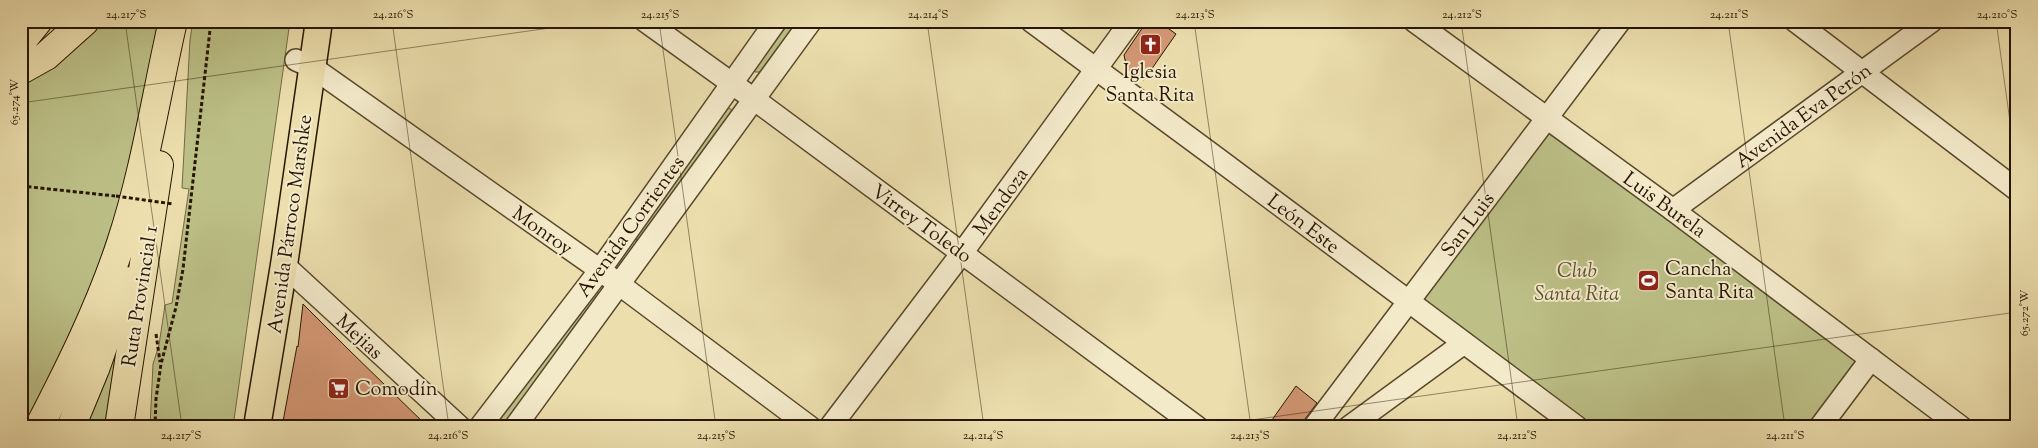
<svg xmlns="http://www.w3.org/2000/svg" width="2038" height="448" font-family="'Sorts Mill Goudy',serif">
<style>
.green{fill:#bcc087;stroke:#726a44}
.building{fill:#d39774;stroke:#271500}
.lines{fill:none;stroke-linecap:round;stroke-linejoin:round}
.minor-casing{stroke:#58472b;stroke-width:24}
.major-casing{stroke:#271500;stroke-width:29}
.highway-casing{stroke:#271500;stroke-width:30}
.path{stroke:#271500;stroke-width:3;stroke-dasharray:4 2.5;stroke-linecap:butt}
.minor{stroke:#f3eaca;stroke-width:21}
.major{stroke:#ecdead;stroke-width:26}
.highway{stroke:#ecdead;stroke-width:28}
.path-bridge{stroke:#271500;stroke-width:3;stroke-dasharray:4 2.5;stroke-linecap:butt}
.ticks{fill:none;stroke:#271500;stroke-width:1;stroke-opacity:0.45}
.labels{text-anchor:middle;stroke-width:4;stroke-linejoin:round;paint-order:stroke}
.poi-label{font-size:20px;fill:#271500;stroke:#f3eaca;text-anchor:start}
.street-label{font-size:20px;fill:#271500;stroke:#f3eaca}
.park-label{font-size:20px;font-style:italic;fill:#5b512f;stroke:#f3eaca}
.neatline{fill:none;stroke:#271500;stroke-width:2}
.ticks-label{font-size:12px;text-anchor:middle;fill:#271500}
</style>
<rect width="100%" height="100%" fill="#ecdead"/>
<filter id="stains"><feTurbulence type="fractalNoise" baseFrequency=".004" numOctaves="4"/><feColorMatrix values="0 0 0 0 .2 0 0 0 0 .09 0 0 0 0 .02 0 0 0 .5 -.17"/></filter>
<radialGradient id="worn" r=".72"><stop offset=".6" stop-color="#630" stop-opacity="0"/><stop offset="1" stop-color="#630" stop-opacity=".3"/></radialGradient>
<g class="green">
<path d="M98,21h60l-29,154 -33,113 -67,139h-8v-348z"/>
<path d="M193,21h97l-57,406h-83l3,-63 6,-19 6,-40 7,-2 17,-114 -7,-1 8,-148z"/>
<path d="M787,21h10l-36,51h-6l-1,-5z"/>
<path d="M728,108l5,2 -108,149 11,-17 2,-11z"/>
<path d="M1549,127l311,234 -47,66h-222l-170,-128z"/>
<path d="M594,291l4,2 -1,5 -93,129h-10l97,-135z"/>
<path d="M116,344l3,15 -11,68h-26z"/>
</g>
<g class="building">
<path d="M1147,21h11l18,13 -32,46 -17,-11 -3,-14z"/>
<path d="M303,304l45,45 80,78h-146l15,-81 1,1z"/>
<path d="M1296,386l21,17 -18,24h-32z"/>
</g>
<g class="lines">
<defs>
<g id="minor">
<path d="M645,21l110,79 442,327"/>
<path d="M1031,21l187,138 359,268"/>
<path d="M1414,21l259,189 288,217"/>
<path d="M1795,21l222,169"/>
<path d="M296,60l16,7 288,203 210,157"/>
<path d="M1673,210l259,-189"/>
<path d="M284,265l176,162"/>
<path d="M480,427l120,-157 176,-249"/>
<path d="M515,427l296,-406"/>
<path d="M830,427l132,-174 169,-232"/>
<path d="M1314,427l306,-406"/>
<path d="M1349,427l115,-84"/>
<path d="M1820,427l51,-68"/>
</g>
<path id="major" d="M257,427l27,-162 35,-244"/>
<g id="highway">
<path d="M21,42l17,-21"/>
<path d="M21,70l25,-14 39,-35"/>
<path d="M39,427c31,-60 61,-120 82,-184 24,-72 35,-148 52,-222"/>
<path d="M71,427l24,-58 31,-88"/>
<path d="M119,427l40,-262"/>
</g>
</defs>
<use href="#minor" class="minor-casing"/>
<use href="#major" class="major-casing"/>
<use href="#highway" class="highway-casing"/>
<g class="path">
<path d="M21,186l94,10"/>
<path d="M156,334l4,28"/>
<path d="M155,427l1,-28 5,-35 15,-57 7,-38 28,-248"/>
</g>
<use href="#minor" class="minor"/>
<use href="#major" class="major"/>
<use href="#highway" class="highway"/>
<path class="path-bridge" d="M116,196l57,8"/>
</g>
<path class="ticks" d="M125,21l57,406M392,21l57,406M659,21l57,406M927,21l57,406M1194,21l57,406M1461,21l57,406M1728,21l57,406M1996,21l21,151M21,103l578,-82M1202,427l815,-115"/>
<defs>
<symbol id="church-square" viewBox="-11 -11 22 22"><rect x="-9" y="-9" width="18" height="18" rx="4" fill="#8f2418" stroke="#f3eaca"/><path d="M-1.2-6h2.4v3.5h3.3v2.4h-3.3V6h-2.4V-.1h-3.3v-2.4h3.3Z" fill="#fff"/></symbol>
<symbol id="stadium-square" viewBox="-11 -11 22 22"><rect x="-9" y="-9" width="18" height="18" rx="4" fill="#8f2418" stroke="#f3eaca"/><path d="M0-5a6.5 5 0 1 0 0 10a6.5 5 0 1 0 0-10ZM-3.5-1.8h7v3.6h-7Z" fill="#fff"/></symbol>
<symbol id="supermarket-square" viewBox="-11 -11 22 22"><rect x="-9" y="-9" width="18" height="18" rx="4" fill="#8f2418" stroke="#f3eaca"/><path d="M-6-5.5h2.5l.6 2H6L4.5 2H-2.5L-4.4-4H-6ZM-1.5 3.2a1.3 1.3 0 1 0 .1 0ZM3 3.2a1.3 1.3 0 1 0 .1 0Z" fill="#fff"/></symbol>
</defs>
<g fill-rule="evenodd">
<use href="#church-square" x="1138" y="32" width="25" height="25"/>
<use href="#stadium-square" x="1636" y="268" width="25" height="25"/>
<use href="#supermarket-square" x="326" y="376" width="25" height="25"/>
</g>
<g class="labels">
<g class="poi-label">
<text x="1150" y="78" text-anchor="middle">Iglesia<tspan x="1150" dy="23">Santa Rita</tspan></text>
<text x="1665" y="275">Cancha<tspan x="1665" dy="23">Santa Rita</tspan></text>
<text x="355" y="395">Comodín</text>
</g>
<g class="street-label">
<text transform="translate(1803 115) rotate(-36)" y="7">Avenida Eva Perón</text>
<text transform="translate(1000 201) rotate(-54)" y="7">Mendoza</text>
<text transform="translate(1665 204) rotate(36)" y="7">Luis Burela</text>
<text transform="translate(922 223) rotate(36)" y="7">Virrey Toledo</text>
<text transform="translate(1304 223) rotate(37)" y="7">León Este</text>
<text transform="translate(289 224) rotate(-82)" y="7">Avenida Párroco Marshke</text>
<text transform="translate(1467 224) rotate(-53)" y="7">San Luis</text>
<text transform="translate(630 226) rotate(-54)" y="7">Avenida Corrientes</text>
<text transform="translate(543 230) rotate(35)" y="7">Monroy</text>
<text transform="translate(139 296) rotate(-81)" y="7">Ruta Provincial 1</text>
<text transform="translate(360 336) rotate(43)" y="7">Mejias</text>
</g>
<g class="park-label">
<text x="1577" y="277">Club<tspan x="1577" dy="23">Santa Rita</tspan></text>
</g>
</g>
<rect width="2038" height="448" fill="none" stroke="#ecdead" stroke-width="55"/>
<rect x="28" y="28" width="1982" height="392" class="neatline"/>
<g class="ticks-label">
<text x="126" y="18">24.217°S</text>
<text x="393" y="18">24.216°S</text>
<text x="660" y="18">24.215°S</text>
<text x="928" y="18">24.214°S</text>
<text x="1195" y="18">24.213°S</text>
<text x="1462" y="18">24.212°S</text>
<text x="1729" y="18">24.211°S</text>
<text x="1997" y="18">24.210°S</text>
<text transform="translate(14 102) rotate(-90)" y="4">65.274°W</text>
<text transform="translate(2024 313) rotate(-90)" y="4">65.272°W</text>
<text x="181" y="439">24.217°S</text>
<text x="448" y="439">24.216°S</text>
<text x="716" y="439">24.215°S</text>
<text x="983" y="439">24.214°S</text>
<text x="1250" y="439">24.213°S</text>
<text x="1517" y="439">24.212°S</text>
<text x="1785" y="439">24.211°S</text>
</g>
<rect width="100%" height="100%" filter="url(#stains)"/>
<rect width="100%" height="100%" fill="url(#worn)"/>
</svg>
